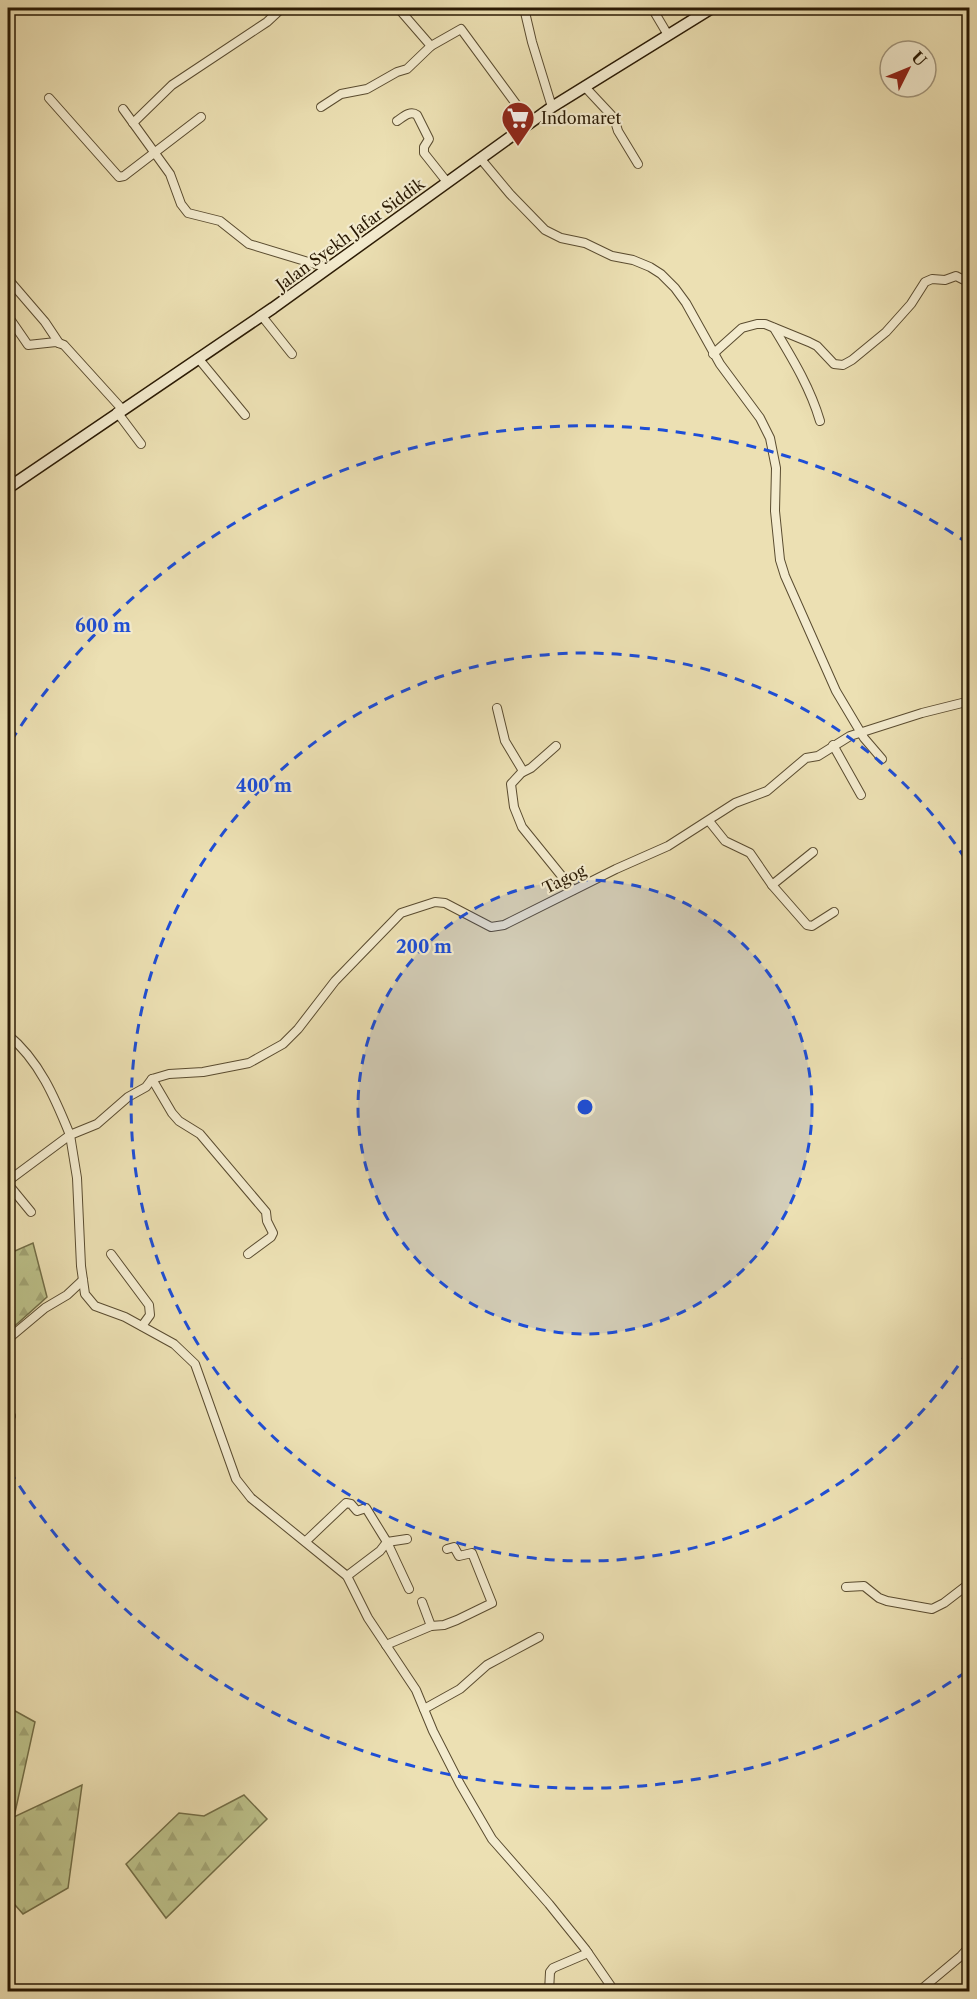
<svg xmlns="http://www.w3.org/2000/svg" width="977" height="1999" font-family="'Libre Caslon Text',serif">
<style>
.forest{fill:url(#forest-firs);stroke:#736e47;stroke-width:1.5}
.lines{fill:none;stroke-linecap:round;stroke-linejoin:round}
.minor-casing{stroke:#5a4c30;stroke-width:10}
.secondary-casing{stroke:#2a1a04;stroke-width:13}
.minor{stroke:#f3ebce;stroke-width:8}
.secondary{stroke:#f3ebce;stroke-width:10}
.ring{fill:none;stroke:#1d4ed8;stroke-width:3;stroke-dasharray:10 8}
.labels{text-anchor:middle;stroke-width:4.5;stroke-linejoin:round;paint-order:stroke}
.poi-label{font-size:16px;fill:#2a1a04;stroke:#f3ebce;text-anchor:start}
.street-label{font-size:16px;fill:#2a1a04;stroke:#f3ebce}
.centre{fill:#1d4ed8;stroke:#f3ebce;stroke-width:3}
.ring-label{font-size:18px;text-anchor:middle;font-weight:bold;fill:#1d4ed8;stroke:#f3ebce;stroke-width:4.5;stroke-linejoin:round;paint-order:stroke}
</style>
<defs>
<pattern id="forest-firs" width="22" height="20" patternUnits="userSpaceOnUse" patternTransform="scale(1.5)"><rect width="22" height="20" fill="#bcc18a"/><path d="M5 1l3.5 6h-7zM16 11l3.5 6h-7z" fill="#a2a575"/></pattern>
</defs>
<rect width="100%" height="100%" fill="#ece0b3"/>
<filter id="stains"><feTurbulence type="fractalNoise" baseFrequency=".00333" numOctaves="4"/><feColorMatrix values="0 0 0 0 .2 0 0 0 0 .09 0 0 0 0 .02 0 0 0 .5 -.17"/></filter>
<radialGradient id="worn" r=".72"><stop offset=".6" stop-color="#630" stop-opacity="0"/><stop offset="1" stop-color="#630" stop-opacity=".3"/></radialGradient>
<g class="forest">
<path d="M33,1243l14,54 -39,35v-78z"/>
<path d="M8,1707l27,15 -21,95 68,-32 -14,103 -45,26 -15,-17z"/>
<path d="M244,1795l23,24 -101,99 -40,-54 53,-51 25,3z"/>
</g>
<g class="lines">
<defs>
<g id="minor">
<path d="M398,8l33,38"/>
<path d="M524,8l8,34 20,65"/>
<path d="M652,8l16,27"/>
<path d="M585,87l29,31 4,13 20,33"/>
<path d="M49,98l70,79 5,-1 77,-59"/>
<path d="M321,107l20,-13 26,-5 30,-17 10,-3 24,-23 30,-17 69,94"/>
<path d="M123,109l47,65 11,30 7,9 32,8 29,23 79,24"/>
<path d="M397,121c6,-4 13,-11 20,-6l12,24 -5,8v6l23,29"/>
<path d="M133,123l39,-38 95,-63 15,-14"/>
<path d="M480,158l30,36 35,36 16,8 24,5 27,13 21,4 17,7 11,7 14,14 11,15 34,61 40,54 10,20 6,30 -1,43 5,49 5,16 51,115 28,47 18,21"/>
<path d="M8,279l37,43 14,21"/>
<path d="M261,315l31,39"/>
<path d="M8,316l20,29 28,-3 8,3 58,64"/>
<path d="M774,328c18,30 36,59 46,93"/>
<path d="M713,354l29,-26 15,-4h8l44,18 8,4 17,18 9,1 9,-5 34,-28 25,-28 14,-22 7,-3 13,1 11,-4 14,7"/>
<path d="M198,358l47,57"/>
<path d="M117,412l24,32"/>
<path d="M8,475l6,9"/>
<path d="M497,708l8,33 18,30 -12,13 3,23 8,20 51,63"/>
<path d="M833,745l28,50"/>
<path d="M523,772l8,-4 25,-22"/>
<path d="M709,821l16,20 25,12 22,32 35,40 5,1 22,-14"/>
<path d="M772,885l41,-33"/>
<path d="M8,1035c31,25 47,63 62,100l27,-11 31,-27 18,-10 6,-8 17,-5 34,-2 46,-9 34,-19 15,-15 37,-48 66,-68 34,-11 10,1 46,24 13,-2 112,-56 52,-23 67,-43 32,-12 39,-33 12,-2 32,-20 72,-23 48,-12"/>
<path d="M152,1079l20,34 7,8 21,13 66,78 1,9 6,12 -2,4 -23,17"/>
<path d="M70,1135l7,43 4,88 4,28 10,12 30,11 49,27 21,20 41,115 15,19 96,78 21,42 48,72 17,41 27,53 32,55 57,65 37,46 29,42"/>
<path d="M8,1181l62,-46"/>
<path d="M8,1184l23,28"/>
<path d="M111,1254l38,51 1,10 -8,11"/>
<path d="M8,1339l37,-31 22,-13 16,-15"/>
<path d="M8,1412l3,4"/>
<path d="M306,1541l40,-38 5,1 6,7 9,-3 21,34 22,47"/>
<path d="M347,1576l33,-25 7,-9 20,-3"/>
<path d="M846,1587l18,-1 15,12 8,3 45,8 12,-6 26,-20"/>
<path d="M422,1602l9,24"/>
<path d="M386,1645l45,-19 13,-1 13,-5 35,-17 -20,-50 -13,3 -5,-9 -7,2"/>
<path d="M424,1709l36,-20 27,-24 52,-28"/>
<path d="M549,1992l1,-20 3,-4 35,-15"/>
<path d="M918,1992l43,-36 9,-10"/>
</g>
<path id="secondary" d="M8,488l265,-180 279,-201 160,-99"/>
</defs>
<use href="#minor" class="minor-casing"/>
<use href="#secondary" class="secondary-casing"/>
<use href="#minor" class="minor"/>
<use href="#secondary" class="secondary"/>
</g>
<circle cx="585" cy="1107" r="227" fill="#1d4ed8" fill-opacity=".12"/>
<g class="ring">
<circle cx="585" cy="1107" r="227"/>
<path d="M968 1351A454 454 0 1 1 968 863"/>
<path d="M966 1672A681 681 0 0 1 11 1473M11 741A681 681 0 0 1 966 542"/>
</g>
<defs>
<symbol id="supermarket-pin" viewBox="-11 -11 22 30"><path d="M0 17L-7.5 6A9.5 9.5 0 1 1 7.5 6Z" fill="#8f2418" stroke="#f3ebce"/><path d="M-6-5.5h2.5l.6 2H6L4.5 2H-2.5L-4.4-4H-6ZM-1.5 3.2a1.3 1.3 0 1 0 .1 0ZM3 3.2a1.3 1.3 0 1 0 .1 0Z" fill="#fff"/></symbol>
</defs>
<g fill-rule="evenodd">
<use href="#supermarket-pin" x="499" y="99" width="38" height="52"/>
</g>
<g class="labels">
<g class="poi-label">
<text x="541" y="124">Indomaret</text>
</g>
<g class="street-label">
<text transform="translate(350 234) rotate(-36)" y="6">Jalan Syekh Jafar Siddik</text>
<text transform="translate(564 879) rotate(-26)" y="6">Tagog</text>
</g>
</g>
<circle cx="585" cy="1107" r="9" class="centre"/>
<g class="ring-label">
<text x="103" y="632">600 m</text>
<text x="264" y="792">400 m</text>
<text x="424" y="953">200 m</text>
</g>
<rect width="977" height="1999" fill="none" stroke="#ece0b3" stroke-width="30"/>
<rect x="9" y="9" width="959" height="1981" fill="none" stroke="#2a1a04" stroke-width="3"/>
<rect x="15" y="15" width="947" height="1969" fill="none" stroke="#2a1a04" stroke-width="1.5"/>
<g transform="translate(908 69) rotate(47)"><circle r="28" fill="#f3ebce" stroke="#a3977d" stroke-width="1.5"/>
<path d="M0-4.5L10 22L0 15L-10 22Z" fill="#8f2418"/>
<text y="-9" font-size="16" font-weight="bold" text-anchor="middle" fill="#2a1a04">U</text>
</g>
<rect width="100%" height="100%" filter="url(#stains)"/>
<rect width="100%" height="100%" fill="url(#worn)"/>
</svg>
